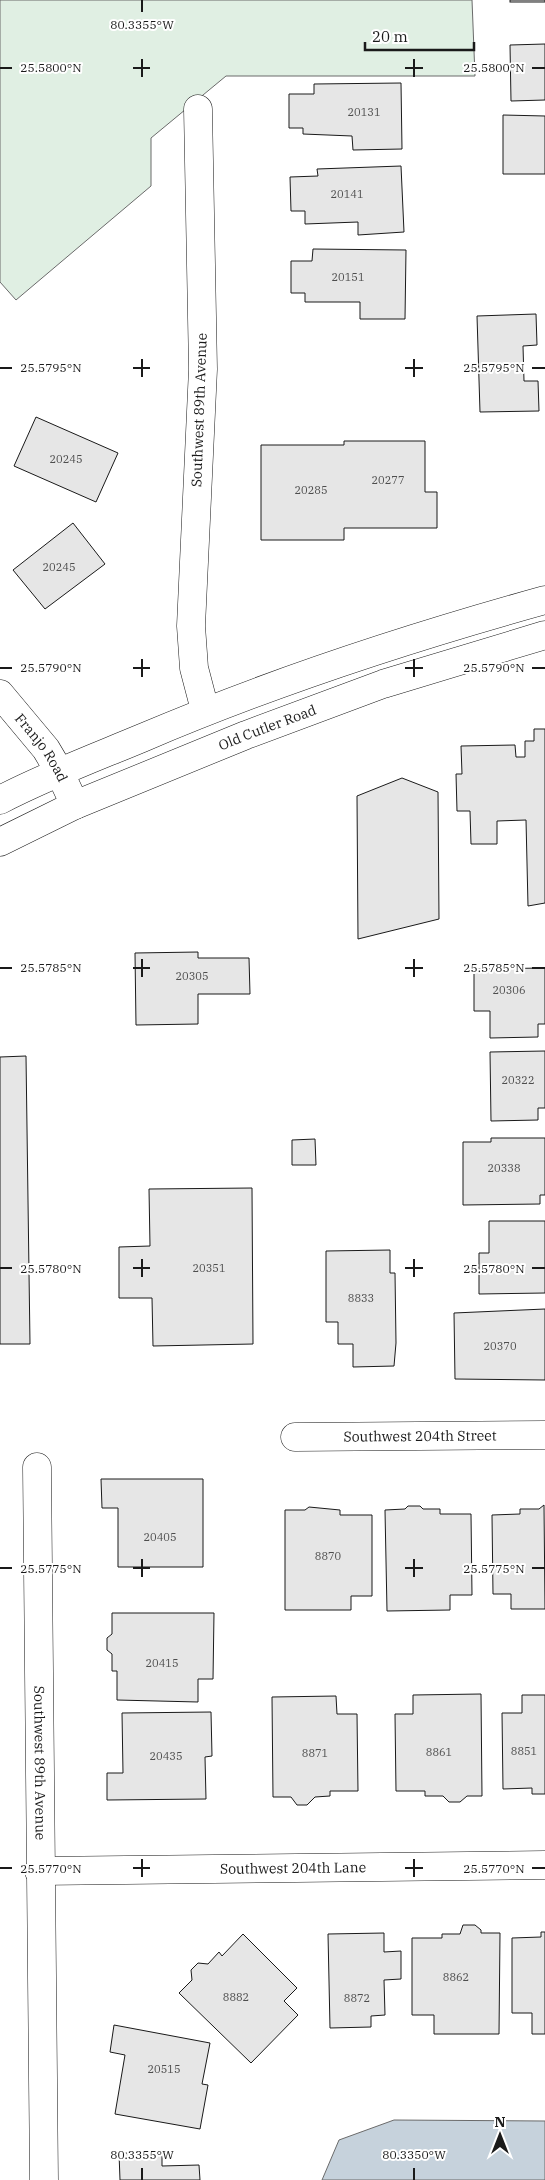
<svg xmlns="http://www.w3.org/2000/svg" width="545" height="2180" font-family="'IBM Plex Serif',serif">
<style>
.green{fill:#e0efe3;stroke:#6a6a6a}
.water{fill:#c6d2dc;stroke:#6a6a6a}
.building{fill:#e6e6e6;stroke:#1a1a1a}
.lines{fill:none;stroke-linecap:round;stroke-linejoin:round}
.minor-casing{stroke:#1a1a1a;stroke-width:29}
.tertiary-casing{stroke:#1a1a1a;stroke-width:29}
.secondary-casing{stroke:#1a1a1a;stroke-width:29}
.minor{stroke:#fff;stroke-width:28}
.tertiary{stroke:#fff;stroke-width:28}
.secondary{stroke:#fff;stroke-width:28}
.ticks{fill:none;stroke:#1a1a1a;stroke-width:2}
.labels{text-anchor:middle;stroke-width:4;stroke-linejoin:round;paint-order:stroke}
.number-label{font-size:11px;fill:#4d4d4d}
.street-label{font-size:14px;fill:#1a1a1a;stroke:#fff}
.ticks-label{font-size:12px;text-anchor:middle;fill:#1a1a1a;stroke:#fff;stroke-width:4;stroke-linejoin:round;paint-order:stroke}
</style>
<rect width="100%" height="100%" fill="#fff"/>
<path class="green" d="M0,0h472l3,76h-249l-75,62v48l-135,114 -16,-18z"/>
<path class="water" d="M394,2120l151,1v59h-223l17,-40z"/>
<g class="building">
<rect x="510" y="0" width="35" height="2"/>
<path d="M545,44v56l-34,1 -1,-56z"/>
<path d="M401,83l1,66 -49,1 -1,-14 -49,-2v-6h-14v-34h25v-10z"/>
<path d="M503,115l42,1v58h-42z"/>
<path d="M401,166l3,66 -46,3v-13l-53,2v-13h-14l-1,-34 28,-1 -1,-7z"/>
<path d="M313,249l93,1 -1,69h-45v-17h-55v-9h-14v-32h21z"/>
<path d="M536,314l1,31 -14,1 1,35h14l1,30 -59,1 -3,-96z"/>
<path d="M36,417l82,36 -22,49 -82,-36z"/>
<path d="M344,441h81v51h12v36h-93v12h-83v-95h83z"/>
<path d="M73,523l32,41 -60,45 -32,-39z"/>
<path d="M534,729h11v174l-17,3 -2,-86 -29,1v23h-26l-1,-33h-13l-1,-37h6l-1,-28 54,-1 1,12h9v-16h9z"/>
<path d="M402,778l36,14 1,127 -81,20 -1,-143z"/>
<path d="M198,952v6h51l1,36h-52v30l-62,1 -1,-72z"/>
<path d="M545,968v56h-7v13l-48,1v-27h-16v-42z"/>
<path d="M545,1051v57h-7v12l-47,1 -1,-69z"/>
<path d="M26,1056l4,288h-30v-287z"/>
<path d="M491,1138h54v57h-5v9l-77,1v-63h28z"/>
<path d="M315,1139l1,26h-24v-25z"/>
<path d="M252,1188l1,156 -100,2 -1,-48h-33v-51l31,-1 -1,-57z"/>
<path d="M489,1221h56v72l-66,1v-41h10z"/>
<path d="M390,1250v23h5l1,70 -2,23 -41,1v-23h-15v-22h-12v-71z"/>
<path d="M545,1309v71l-90,-1 -1,-66z"/>
<path d="M101,1479h102v88h-85v-59h-16z"/>
<path d="M544,1505l1,104h-34v-15h-18l-1,-79 28,-1v-5h19z"/>
<path d="M408,1506h12l3,3h17v5h31l1,81h-22v15l-63,1 -2,-101 20,-1z"/>
<path d="M309,1507l31,3v5h32v81h-21v14h-66v-100h20z"/>
<path d="M112,1613h102l-1,66h-15v23l-81,-2v-29h-5v-17l-5,-4v-12l5,-4z"/>
<path d="M481,1694l1,102h-15l-7,6h-11l-6,-6h-18v-5h-29l-1,-77h18v-19z"/>
<path d="M522,1695h23v99h-13v-6l-29,1 -1,-76h20z"/>
<path d="M336,1696l1,18h20l1,77h-28v5l-15,1 -8,8h-10l-6,-8h-18l-1,-100z"/>
<path d="M211,1712l1,44 -7,1 1,42 -99,1v-27h16l-1,-60z"/>
<path d="M463,1925h12l6,5v3h19l-1,101h-65v-19h-22v-77h30v-4h18z"/>
<path d="M541,1932h4v102h-13v-21h-20v-75l29,-1z"/>
<path d="M384,1933v19l17,-1v28l-17,1 1,35 -14,1v11l-41,1 -2,-94z"/>
<path d="M243,1934l54,54 -13,13 14,14 -47,48 -72,-70 13,-13 -1,-10 7,-7 10,1 11,-12 3,4z"/>
<path d="M114,2025l96,18 -8,41 6,1 -8,44 -85,-15 10,-59 -15,-3z"/>
<path d="M119,2153h43v13l37,-1 1,15h-80z"/>
</g>
<g class="lines">
<defs>
<g id="minor">
<path d="M198,109l5,260 -12,257 3,42 11,42"/>
<path id="s1" d="M295,1437l250,-2"/>
<path id="s2" d="M37,1467l7,713"/>
<path id="s3" d="M39,1871l506,-6"/>
</g>
<g id="tertiary">
<path id="s4" d="M0,694l46,55 13,22 16,34"/>
</g>
<g id="secondary">
<path d="M0,800c46,-24 94,-42 142,-62 131,-56 266,-100 403,-138"/>
<path id="s5" d="M0,842l75,-37 171,-70 137,-51 162,-49"/>
</g>
</defs>
<use href="#minor" class="minor-casing"/>
<use href="#tertiary" class="tertiary-casing"/>
<use href="#secondary" class="secondary-casing"/>
<use href="#minor" class="minor"/>
<use href="#tertiary" class="tertiary"/>
<use href="#secondary" class="secondary"/>
</g>
<path class="ticks" d="M142,0v12M142,59v18M414,59v18M0,68h12M133,68h17M405,68h18M532,68h13M142,359v18M414,359v18M0,368h12M133,368h17M405,368h18M532,368h13M142,659v18M414,659v18M0,668h12M133,668h17M405,668h18M532,668h13M142,959v18M414,959v18M0,968h12M133,968h17M405,968h18M532,968h13M142,1259v18M414,1259v18M0,1268h12M133,1268h17M405,1268h18M532,1268h13M142,1559v18M414,1559v18M0,1568h12M133,1568h17M405,1568h18M532,1568h13M142,1859v18M414,1859v18M0,1868h12M133,1868h17M405,1868h18M532,1868h13M142,2168v12M414,2168v12"/>
<g class="labels">
<g class="number-label">
<text x="364" y="116">20131</text>
<text x="347" y="198">20141</text>
<text x="348" y="281">20151</text>
<text x="66" y="463">20245</text>
<text x="388" y="484">20277</text>
<text x="311" y="494">20285</text>
<text x="59" y="571">20245</text>
<text x="192" y="980">20305</text>
<text x="509" y="994">20306</text>
<text x="518" y="1084">20322</text>
<text x="504" y="1172">20338</text>
<text x="209" y="1272">20351</text>
<text x="361" y="1302">8833</text>
<text x="500" y="1350">20370</text>
<text x="160" y="1541">20405</text>
<text x="328" y="1560">8870</text>
<text x="162" y="1667">20415</text>
<text x="524" y="1755">8851</text>
<text x="439" y="1756">8861</text>
<text x="315" y="1757">8871</text>
<text x="166" y="1760">20435</text>
<text x="456" y="1981">8862</text>
<text x="236" y="2001">8882</text>
<text x="357" y="2002">8872</text>
<text x="164" y="2073">20515</text>
</g>
<g class="street-label">
<text transform="translate(199 410) rotate(-88)" y="5">Southwest 89th Avenue</text>
<text dy="5" stroke="none"><textPath href="#s5" startOffset="291">Old Cutler Road</textPath></text>
<text dy="5" stroke="none"><textPath href="#s4" startOffset="68">Franjo Road</textPath></text>
<text dy="5" stroke="none"><textPath href="#s1" startOffset="125">Southwest 204th Street</textPath></text>
<text dy="5" stroke="none"><textPath href="#s2" startOffset="296">Southwest 89th Avenue</textPath></text>
<text dy="5" stroke="none"><textPath href="#s3" startOffset="254">Southwest 204th Lane</textPath></text>
</g>
</g>
<g class="ticks-label">
<text x="142" y="29">80.3355°W</text>
<text x="51" y="72">25.5800°N</text>
<text x="494" y="72">25.5800°N</text>
<text x="51" y="372">25.5795°N</text>
<text x="494" y="372">25.5795°N</text>
<text x="51" y="672">25.5790°N</text>
<text x="494" y="672">25.5790°N</text>
<text x="51" y="972">25.5785°N</text>
<text x="494" y="972">25.5785°N</text>
<text x="51" y="1273">25.5780°N</text>
<text x="494" y="1273">25.5780°N</text>
<text x="51" y="1573">25.5775°N</text>
<text x="494" y="1573">25.5775°N</text>
<text x="51" y="1873">25.5770°N</text>
<text x="494" y="1873">25.5770°N</text>
<text x="142" y="2159">80.3355°W</text>
<text x="414" y="2159">80.3350°W</text>
</g>
<g transform="translate(500 2135)" stroke="#ffffff" stroke-width="4" paint-order="stroke">
<path d="M0-4L9 19L0 12L-9 19Z" fill="#1a1a1a"/>
<text y="-8" font-size="14" font-weight="bold" text-anchor="middle" fill="#1a1a1a">N</text>
</g>
<path d="M365 42v8h109v-8" fill="none" stroke="#1a1a1a" stroke-width="2.5"/>
<text x="372" y="42" font-size="15" fill="#1a1a1a" stroke="#ffffff" stroke-width="4" paint-order="stroke">20 m</text>
</svg>
